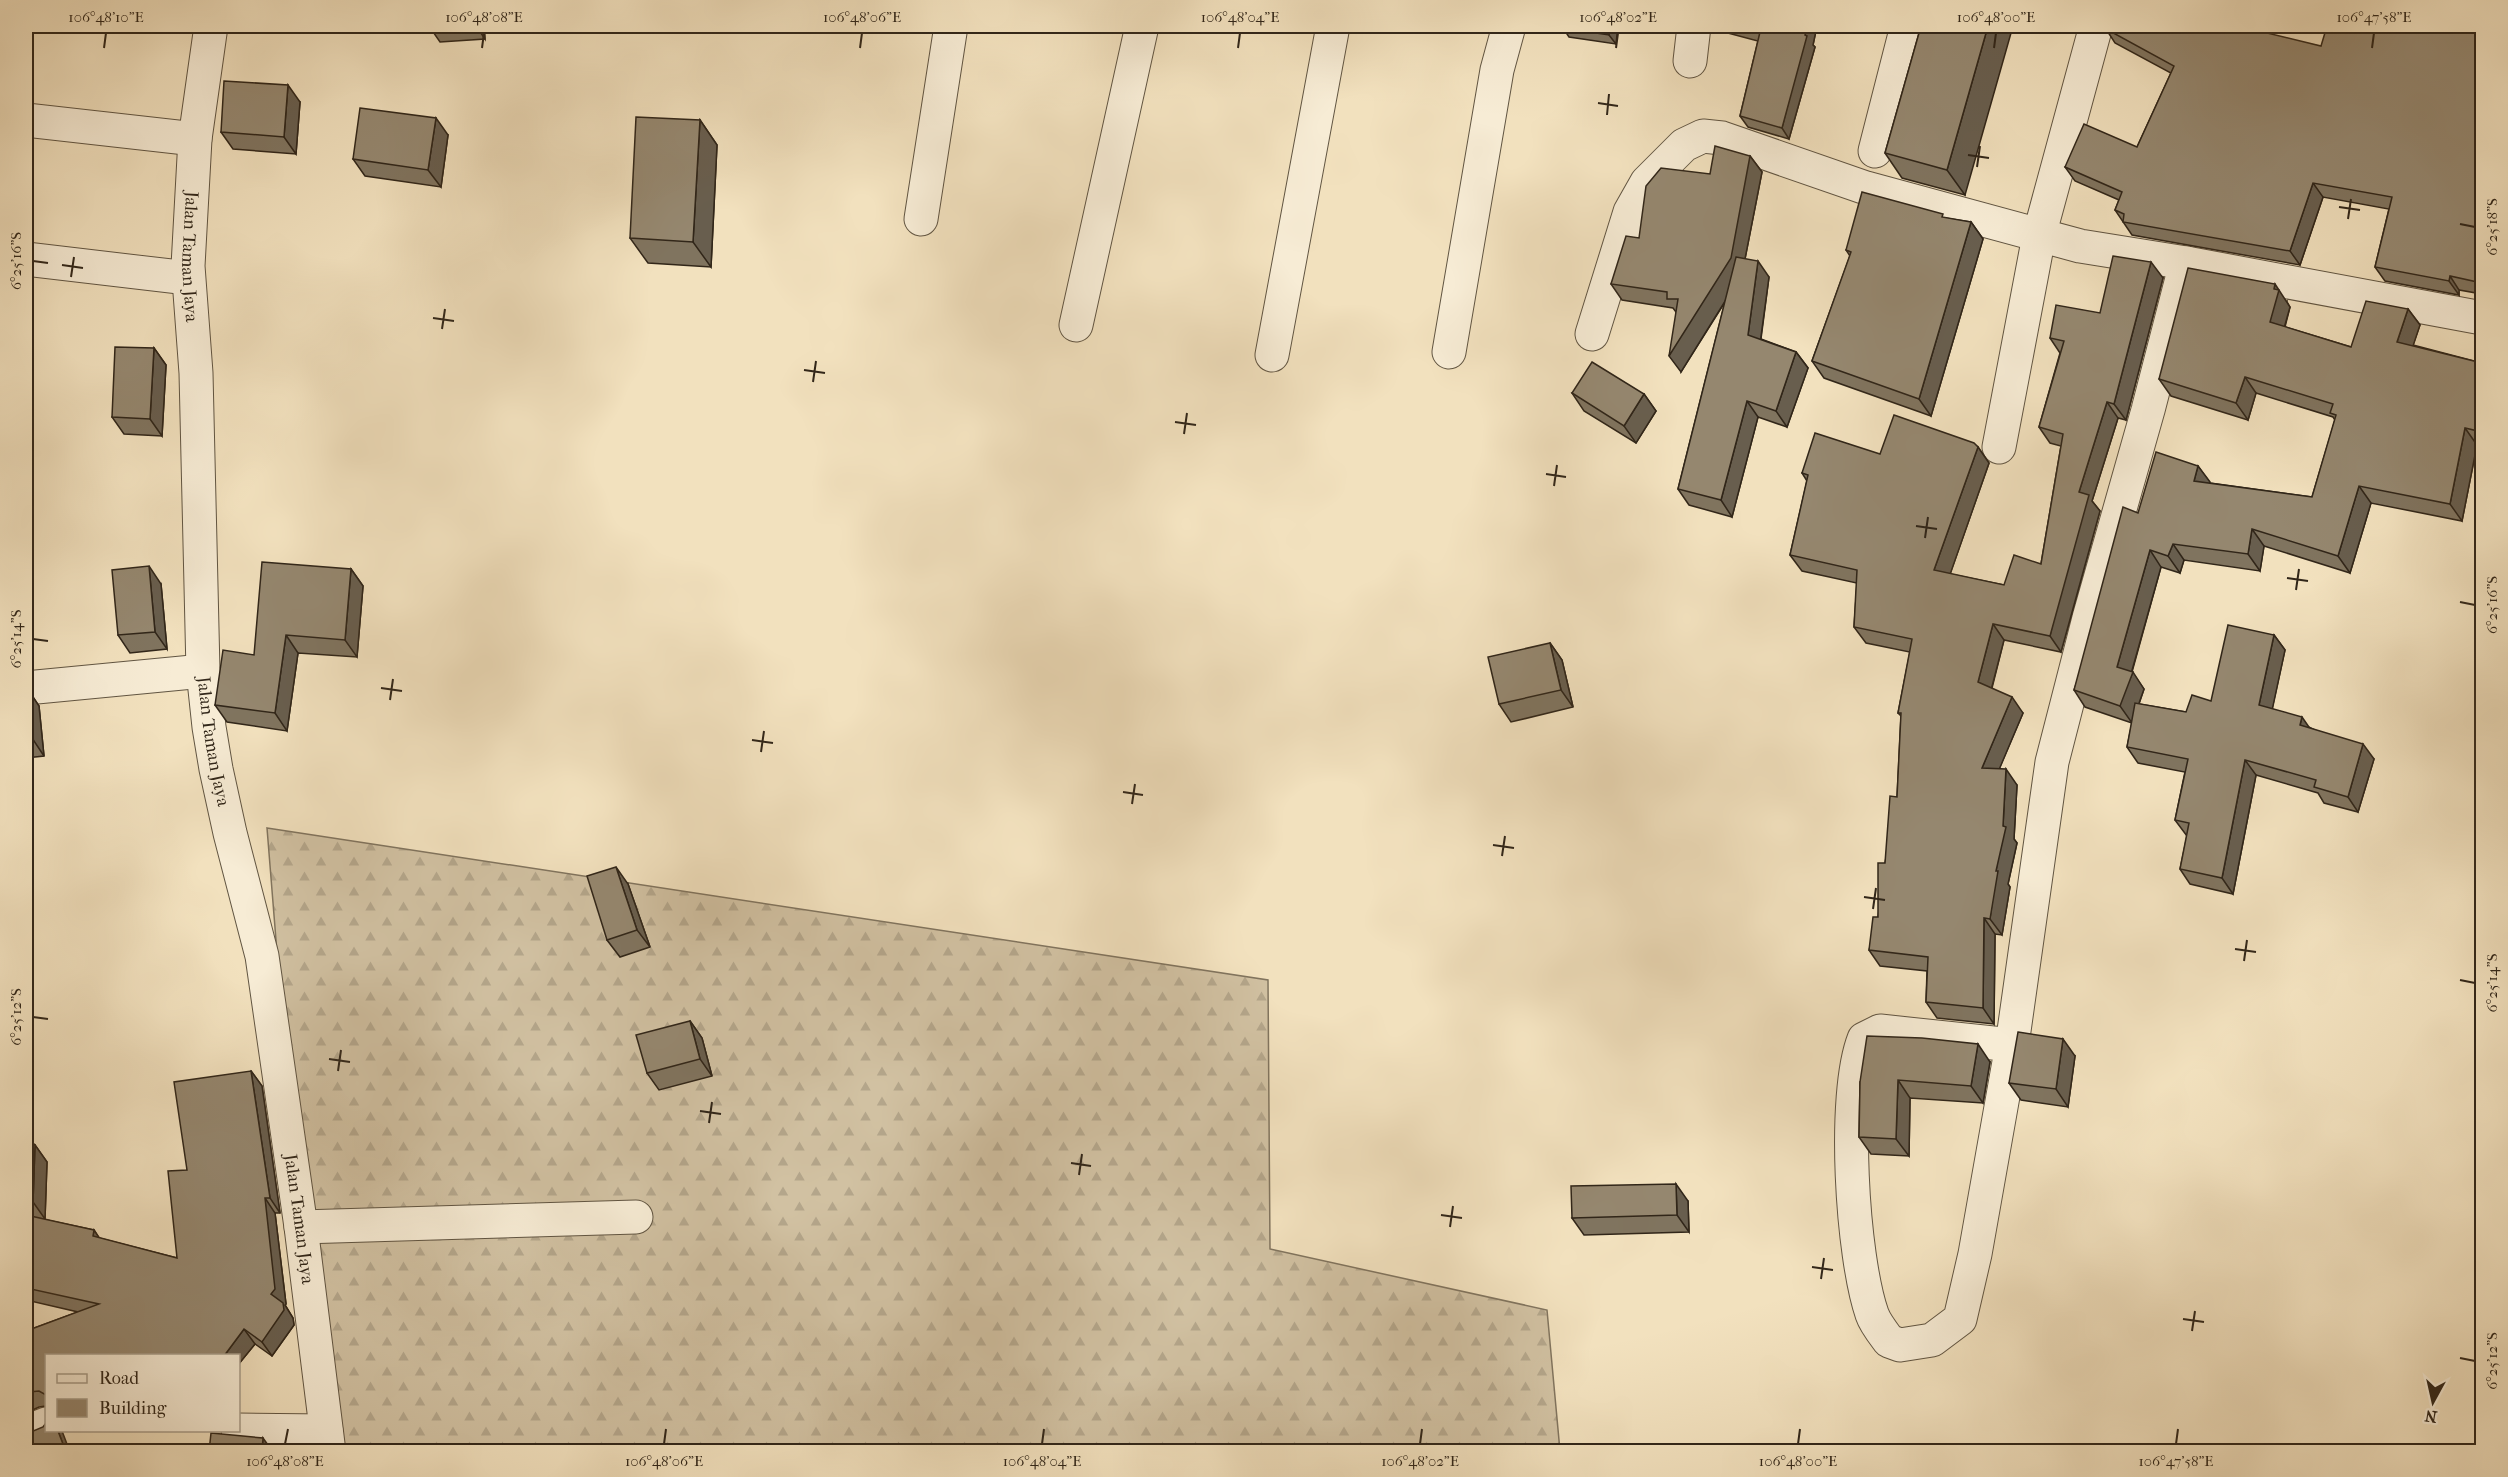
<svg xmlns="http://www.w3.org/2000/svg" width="2508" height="1477" font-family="'IM FELL French Canon',serif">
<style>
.forest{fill:url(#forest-firs);stroke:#81745e;stroke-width:1.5}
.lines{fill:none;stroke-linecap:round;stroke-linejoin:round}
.minor-casing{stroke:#615542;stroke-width:35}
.minor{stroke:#f7ecd5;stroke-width:33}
.wall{fill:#80745f;stroke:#312619;stroke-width:1.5}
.shaded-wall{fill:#685e4e;stroke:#312619;stroke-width:1.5}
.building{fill:#95876f;stroke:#312619;stroke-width:1.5}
.ticks{fill:none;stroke:#312619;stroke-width:2}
.labels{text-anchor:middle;stroke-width:4.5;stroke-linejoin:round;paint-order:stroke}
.street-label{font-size:18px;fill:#312619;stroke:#f7ecd5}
.neatline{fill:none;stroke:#312619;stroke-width:2}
.ticks-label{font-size:15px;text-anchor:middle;fill:#312619}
</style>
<defs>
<pattern id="forest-firs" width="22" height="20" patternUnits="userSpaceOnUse" patternTransform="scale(1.5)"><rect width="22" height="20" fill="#d1c1a2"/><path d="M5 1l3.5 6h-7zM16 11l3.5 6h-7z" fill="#b4a68b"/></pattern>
</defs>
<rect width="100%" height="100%" fill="#f2e1be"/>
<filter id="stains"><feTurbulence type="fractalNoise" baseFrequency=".00333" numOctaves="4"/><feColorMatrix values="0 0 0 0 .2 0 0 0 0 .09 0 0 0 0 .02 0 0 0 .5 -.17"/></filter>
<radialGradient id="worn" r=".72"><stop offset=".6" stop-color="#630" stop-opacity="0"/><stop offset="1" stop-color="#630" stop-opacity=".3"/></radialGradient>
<path class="forest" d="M267,828l1001,152 2,269 277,61 13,141h-1243z"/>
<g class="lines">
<defs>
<g id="minor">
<path id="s1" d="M211,26l-16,113 -7,127 8,107 7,298 6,56 7,42 14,64 32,123 39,271 28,225"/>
<path d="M1690,61l4,-35"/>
<path d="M26,120l169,19"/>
<path d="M1875,151l32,-125"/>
<path d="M921,219l30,-193"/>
<path d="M26,259l162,19"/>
<path d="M1076,325l66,-299"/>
<path d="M1592,334l38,-122 17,-30 37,-37 19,-9 19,2 144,50 214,58 106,17 296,55"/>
<path d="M1449,352l48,-282 12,-44"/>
<path d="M1272,355l61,-329"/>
<path d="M1999,447l40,-211 57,-210"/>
<path d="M26,688l177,-17"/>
<path d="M2012,1045l-132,-14 -16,8c-22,56 -12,217 8,275 3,9 11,19 17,27l11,4 32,-5 28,-21 15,-65 37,-209 40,-283 37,-144 59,-208 38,-147"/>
<path d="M301,1227l335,-10"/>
<path d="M238,1430l88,1"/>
<path d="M26,1432l20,-8"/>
</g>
</defs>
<use href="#minor" class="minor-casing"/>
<use href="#minor" class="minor"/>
</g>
<g class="wall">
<path d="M429,26h55l1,13 -45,3z"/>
<path d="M1618,26l-2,18 -47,-7 -6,-9z"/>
<path d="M1710,26h107l-4,19 2,2 -26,92 -41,-12 -8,-11 18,-75 -45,-12z"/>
<path d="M1921,26l44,169 -63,-17 -17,-25z"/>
<path d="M2482,26v268l-23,-4v5l-74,-14 -10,-14 14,-58 -66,-12 -23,68 -168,-30 -17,-25 4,-10 -44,-19 -10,-14 72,-20 34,-74 -56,-30 -9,-14 215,17z"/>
<path d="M300,102l-4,52 -63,-5 -12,-17z"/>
<path d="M700,120l17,25 -6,122 -63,-4 -18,-25z"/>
<path d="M448,135l-7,52 -76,-11 -12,-17z"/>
<path d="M1750,156l12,16 -17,87 24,18 -8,62 35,13 12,16 -21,59 -29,-10 -26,100 -43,-12 -11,-16 47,-187 -44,70 -5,-60 -3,-4 -51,-8 -11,-16 28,-46 71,-64z"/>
<path d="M1945,218l26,4 12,17 -52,177 -107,-38 -12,-17 38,-105 -4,-6z"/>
<path d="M2163,278l-37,142 -8,-2 -26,83 8,10 -39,141 -57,-12 -12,48 31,25 -24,56 18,16 -3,54 3,4 -9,41 2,3 -8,48 -7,-1 -1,90 -57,-6 -11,-16 1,-31 -47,-5 -11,-16 9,-33 7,-54 12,-66 4,-81 -3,-3 12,-61 -44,-9 -12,-16 3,-44 -55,-12 -12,-16 17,-74 -5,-8 78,-19 98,-7 11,16 -39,111 54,11 37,-21 20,-118 -11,-3 -11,-16 21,-74 -10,-15 50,-25z"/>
<path d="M2287,301v1l3,5 -5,20 66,20 57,-38 12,16 -7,20 69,18v83l-5,-1 -15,76 -91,-18 -21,70 -86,-27 -4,25 -76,-11 -4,13 -19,-6 -29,105 12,17 -5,15 47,8 25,-11 63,-66 11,15 -13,59 102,50 -16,53 -34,-9 -6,-10 -62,-18 -23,119 -43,-10 -10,-15 7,-33 -12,-16 10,-48 -47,-9 -11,-16 5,-24 -47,-16 -11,-17 64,-177 60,-47 12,17 102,14 23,-77 -2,-3 -77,-24 -8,27 -77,-24 -12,-17z"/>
<path d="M154,348l12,17 -4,71 -38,-2 -12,-17z"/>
<path d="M1572,393l72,1 12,17 -20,32 -52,-32z"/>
<path d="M351,569l12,17 -6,71 -59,-4 -11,78 -60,-9 -12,-17 39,-50z"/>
<path d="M161,584l6,65 -37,4 -12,-18z"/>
<path d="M1550,643l12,17 11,47 -62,15 -12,-18z"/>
<path d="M26,688h1l12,18 5,50 -18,2z"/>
<path d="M628,884l22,63 -30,10 -13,-17z"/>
<path d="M690,1021l12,17 10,38 -53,14 -12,-17z"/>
<path d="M2075,1056l-7,51 -47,-7 -12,-17z"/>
<path d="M1990,1062l-7,41 -73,-5 -1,58 -38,-2 -12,-17 1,-55z"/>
<path d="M251,1071l11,15 18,127h-5l11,91 -1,1 8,13 1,7 -22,31 -17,-12 -17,21v-9h-192v50l-7,1 -13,6v-82l52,-19 -52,-12v-156l9,1 12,17 -2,57h-3l52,11 5,8 78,20 10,-88z"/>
<path d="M1688,1201l1,31 -105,3 -12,-17z"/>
</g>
<g class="shaded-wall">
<path d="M476,26h8l1,13z"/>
<path d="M1611,26h7l-2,18 -7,-9z"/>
<path d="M1807,26h10l-4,19 2,2 -26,92 -7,-11z"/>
<path d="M1988,26h25l-48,169 -18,-25z"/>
<path d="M288,85l12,17 -4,52 -12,-17z"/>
<path d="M436,118l12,17 -7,52 -13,-17z"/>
<path d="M700,120l17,25 -6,122 -18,-25z"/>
<path d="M1750,156l12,16 -20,102 -61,98 -12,-16z"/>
<path d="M2313,183l10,14 -23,68 -10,-14z"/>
<path d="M1971,222l12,17 -52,177 -12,-17z"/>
<path d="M1758,261l11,16 -10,74 -11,-16z"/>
<path d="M2151,262l12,16 -37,142 -12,-16z"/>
<path d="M2450,276l9,14v5l-10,-14z"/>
<path d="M2275,284l15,23 -9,32 -11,-17 4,-33z"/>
<path d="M2408,309l12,16 -11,33 -12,-16z"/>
<path d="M154,348l12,17 -4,71 -12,-17z"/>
<path d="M1796,352l12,16 -21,59 -11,-16z"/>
<path d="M2245,377l11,16 -8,27 -12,-17z"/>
<path d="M1644,394l12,17 -20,32 -12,-17z"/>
<path d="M1747,401l11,16 -26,100 -11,-17z"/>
<path d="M2107,402l11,16 -26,83 8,10 -39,141 -11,-16 29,-144z"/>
<path d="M2465,428l12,17 -15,76 -12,-17z"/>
<path d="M1978,447l11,16 -43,123 -12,-16z"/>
<path d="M2198,466l12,16 -5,15 -11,-16z"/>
<path d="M2359,486l12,17 -21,70 -12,-17z"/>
<path d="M2252,529l12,17 -4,25 -12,-17z"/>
<path d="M2173,544l11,16 -4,13 -12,-17z"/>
<path d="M2150,550l11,17 -32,114 4,-9 11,17 -12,34 -12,-17 -3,-39z"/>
<path d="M149,566l12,18 6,65 -12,-17z"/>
<path d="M351,569l12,17 -6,71 -12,-17z"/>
<path d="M1993,624l11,16 -15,58 -11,-16z"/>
<path d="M286,635l12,18 -11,78 -12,-18z"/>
<path d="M2274,635l11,15 -15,70 -11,-15z"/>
<path d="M1550,643l12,17 11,47 -12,-17z"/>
<path d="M27,688l12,18 5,50 -12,-18z"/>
<path d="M2012,697l11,16 -30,71 -11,-16z"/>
<path d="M2302,717l11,16 -13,-8z"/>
<path d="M2363,744l11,15 -16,53 -10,-15z"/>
<path d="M2245,760l11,15 -23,119 -11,-16z"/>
<path d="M2006,769l11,16 -3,54 3,4 -9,41 2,3 -8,48 -12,-16 6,-48 7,-45z"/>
<path d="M616,867l12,17 22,63 -13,-17z"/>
<path d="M1984,918l11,16 -1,90 -11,-16z"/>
<path d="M690,1021l12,17 10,38 -12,-17z"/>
<path d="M2063,1039l12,17 -7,51 -12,-18z"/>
<path d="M1978,1044l12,18 -7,41 -12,-17z"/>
<path d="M251,1071l11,15 18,127 -10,-15z"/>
<path d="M1898,1080l12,18 -1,58 -13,-17z"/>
<path d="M35,1145l12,17 -2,57 -12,-17z"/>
<path d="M1676,1184l12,17 1,31 -12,-17z"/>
<path d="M265,1198l10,15 11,91 -1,1 8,13 1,7 -22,31 -10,-14 9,-48z"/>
<path d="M94,1230l10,15 -11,-9z"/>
<path d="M244,1329l11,15 -17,21v-9h-14z"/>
<path d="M58,1431h4l8,21h-4z"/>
<path d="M263,1438l10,14h-11z"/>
</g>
<g class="building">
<path d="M1563,26h48l-2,9 -46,-7z"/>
<path d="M1734,26h73l-2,9 2,1 -25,92 -42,-12 20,-84z"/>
<path d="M1921,26h67l-41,144 -62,-17z"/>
<path d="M2108,26h130l83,20 6,-20h155v257l-32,-7 -1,5 -74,-14 17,-70 -79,-14 -23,68 -167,-29 1,-8 -9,-4 7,-18 -57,-25 19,-43 53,23 37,-81 -68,-37z"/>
<path d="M224,81l64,4 -4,52 -63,-5z"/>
<path d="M360,108l76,10 -8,52 -75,-11z"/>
<path d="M636,117l64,3 -7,122 -63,-4z"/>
<path d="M1715,146l35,10 -19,102 -62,98 9,-57h-11v-7l-56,-8 15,-48 13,2 7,-52 15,-18 49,6z"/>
<path d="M1862,192l81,22 -1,3 29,5 -52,177 -107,-38 39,-109 -5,-2z"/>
<path d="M2113,256l38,6 -37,142 -7,-2 -28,90 10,3 -39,141 -57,-12 -15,58 34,15 -30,71 24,1 -3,57 3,1 -10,44h2l-8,48 -6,-1 -1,90 -57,-6 2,-45 -59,-7 4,-33h5v-54h7l5,-67 7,1 4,-84h-3l14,-74 -58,-12 3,-57 -67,-15 18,-80 -6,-2 13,-40 65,21 14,-39 80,28 4,4 -44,123 70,15 10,-30 27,9 22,-130 -24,-7 25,-86 -14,-3 6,-33 44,8z"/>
<path d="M1736,257l22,4 -10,74 48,17 -20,59 -29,-10 -26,99 -43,-11z"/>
<path d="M2188,268l87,16 -1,5 5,1 -9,32 81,25 15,-46 42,8 -11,33 85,21v69l-17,-4 -15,76 -91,-18 -21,70 -86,-27 -4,25 -75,-10 -5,12 -18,-6 -33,117 16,5 -13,34 -46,-16 49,-183 15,6 18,-61 42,14 -4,15 118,16 24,-82 -6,-2 3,-9 -88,-27 -9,26 -77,-24z"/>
<path d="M115,347l39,1 -4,71 -38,-2z"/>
<path d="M1592,362l52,32 -20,32 -52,-33z"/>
<path d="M262,562l89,7 -6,71 -59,-5 -11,78 -60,-8 8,-55 31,5z"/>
<path d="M149,566l6,66 -37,3 -6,-65z"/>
<path d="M2228,625l46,10 -15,70 43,12 -2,8 63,19 -15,53 -34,-10 2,-7 -71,-20 -23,118 -42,-9 9,-46 -14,-3 13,-61 -61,-12 8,-44 51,9 6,-17 19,6z"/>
<path d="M1550,643l11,47 -62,14 -11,-47z"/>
<path d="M26,688h1l5,50 -6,1z"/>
<path d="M616,867l21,63 -30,10 -20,-64z"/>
<path d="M690,1021l10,38 -53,14 -11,-38z"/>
<path d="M2018,1032l45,7 -7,50 -47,-6z"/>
<path d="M1867,1036l55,2 56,6 -7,42 -73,-6 -2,59 -37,-2 1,-55z"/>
<path d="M251,1071l19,127h-5l10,91 -4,5 12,9 1,7 -22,32 -18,-13 -20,27h-178v39l-7,-4 -10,1 -3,2v-63l73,-27 -73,-16v-73l68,15 -1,6 84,22 -9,-87 19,-1 -13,-88z"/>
<path d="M26,1144l9,1 -2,57h-7z"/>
<path d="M1676,1184l1,31 -105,3 -1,-32z"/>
<path d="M46,1423v8h12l8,21h-40v-18l17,-7z"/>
<path d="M211,1433l52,5 -1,14h-53z"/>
</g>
<path class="ticks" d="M104,48l2,-15M482,48l2,-15M860,48l2,-15M1238,48l2,-15M1616,48l2,-15M1994,48l2,-15M2372,48l2,-15M1598,103l20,3M1607,115l2,-21M1968,155l21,3M1977,167l3,-21M2339,207l21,3M2348,219l3,-20M2460,224l15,3M33,261l15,2M62,265l21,3M71,277l3,-20M433,318l21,3M442,329l3,-20M804,370l21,3M813,382l3,-21M1175,422l21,3M1184,434l3,-21M1546,474l20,3M1554,486l3,-21M1916,526l21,3M1925,538l3,-21M2287,578l21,3M2296,590l3,-21M2460,602l15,3M33,639l15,2M381,688l21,3M390,700l3,-21M752,740l21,3M761,752l3,-21M1123,792l20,3M1132,804l3,-20M1493,845l21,3M1502,856l3,-20M1864,897l21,3M1873,909l3,-21M2235,949l21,3M2244,961l3,-21M2460,980l15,3M33,1017l15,2M329,1059l21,3M338,1071l3,-21M700,1111l21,3M709,1123l3,-21M1071,1163l20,3M1079,1175l3,-21M1441,1215l21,3M1450,1227l3,-21M1812,1267l21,3M1821,1279l3,-21M2183,1319l21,3M2192,1331l3,-20M2460,1358l15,3M285,1444l3,-15M664,1444l2,-15M1042,1444l2,-15M1420,1444l2,-15M1798,1444l2,-15M2176,1444l2,-15"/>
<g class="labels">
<g class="street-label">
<text dy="6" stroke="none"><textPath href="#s1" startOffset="232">Jalan Taman Jaya</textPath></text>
<text dy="6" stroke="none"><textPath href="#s1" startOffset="718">Jalan Taman Jaya</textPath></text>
<text dy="6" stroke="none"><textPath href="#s1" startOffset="1204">Jalan Taman Jaya</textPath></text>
</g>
</g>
<rect width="2508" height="1477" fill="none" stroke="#f2e1be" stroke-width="66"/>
<rect x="45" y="1354" width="195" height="78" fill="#f7ecd5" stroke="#a89d8a" stroke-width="1.5"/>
<rect x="57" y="1374" width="30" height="9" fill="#f7ecd5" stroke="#a89d8a" stroke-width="1.5"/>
<text x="99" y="1384" font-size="18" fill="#312619">Road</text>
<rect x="57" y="1399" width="30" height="18" fill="#95876f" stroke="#a89d8a" stroke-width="1.5"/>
<text x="99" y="1414" font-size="18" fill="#312619">Building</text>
<g transform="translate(2433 1402) rotate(188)" stroke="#f7ecd5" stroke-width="4.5" paint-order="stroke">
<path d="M0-4.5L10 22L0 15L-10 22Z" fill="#312619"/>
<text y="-9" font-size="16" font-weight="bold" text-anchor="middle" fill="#312619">N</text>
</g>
<rect x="33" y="33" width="2442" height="1411" class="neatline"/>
<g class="ticks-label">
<text x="106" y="22">106°48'10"E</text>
<text x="484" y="22">106°48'08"E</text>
<text x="862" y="22">106°48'06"E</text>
<text x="1240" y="22">106°48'04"E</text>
<text x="1618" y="22">106°48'02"E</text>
<text x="1996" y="22">106°48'00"E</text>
<text x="2374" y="22">106°47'58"E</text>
<text transform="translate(2492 227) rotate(-90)" y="5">6°25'18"S</text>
<text transform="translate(16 261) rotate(-90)" y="5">6°25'16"S</text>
<text transform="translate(2492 605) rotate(-90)" y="5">6°25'16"S</text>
<text transform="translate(16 639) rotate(-90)" y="5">6°25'14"S</text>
<text transform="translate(2492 983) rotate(-90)" y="5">6°25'14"S</text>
<text transform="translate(16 1017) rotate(-90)" y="5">6°25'12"S</text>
<text transform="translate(2492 1361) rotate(-90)" y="5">6°25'12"S</text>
<text x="285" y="1466">106°48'08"E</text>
<text x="664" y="1466">106°48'06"E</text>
<text x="1042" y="1466">106°48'04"E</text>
<text x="1420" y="1466">106°48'02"E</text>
<text x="1798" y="1466">106°48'00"E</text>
<text x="2176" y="1466">106°47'58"E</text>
</g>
<rect width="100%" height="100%" filter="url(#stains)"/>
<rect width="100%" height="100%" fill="url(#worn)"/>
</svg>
